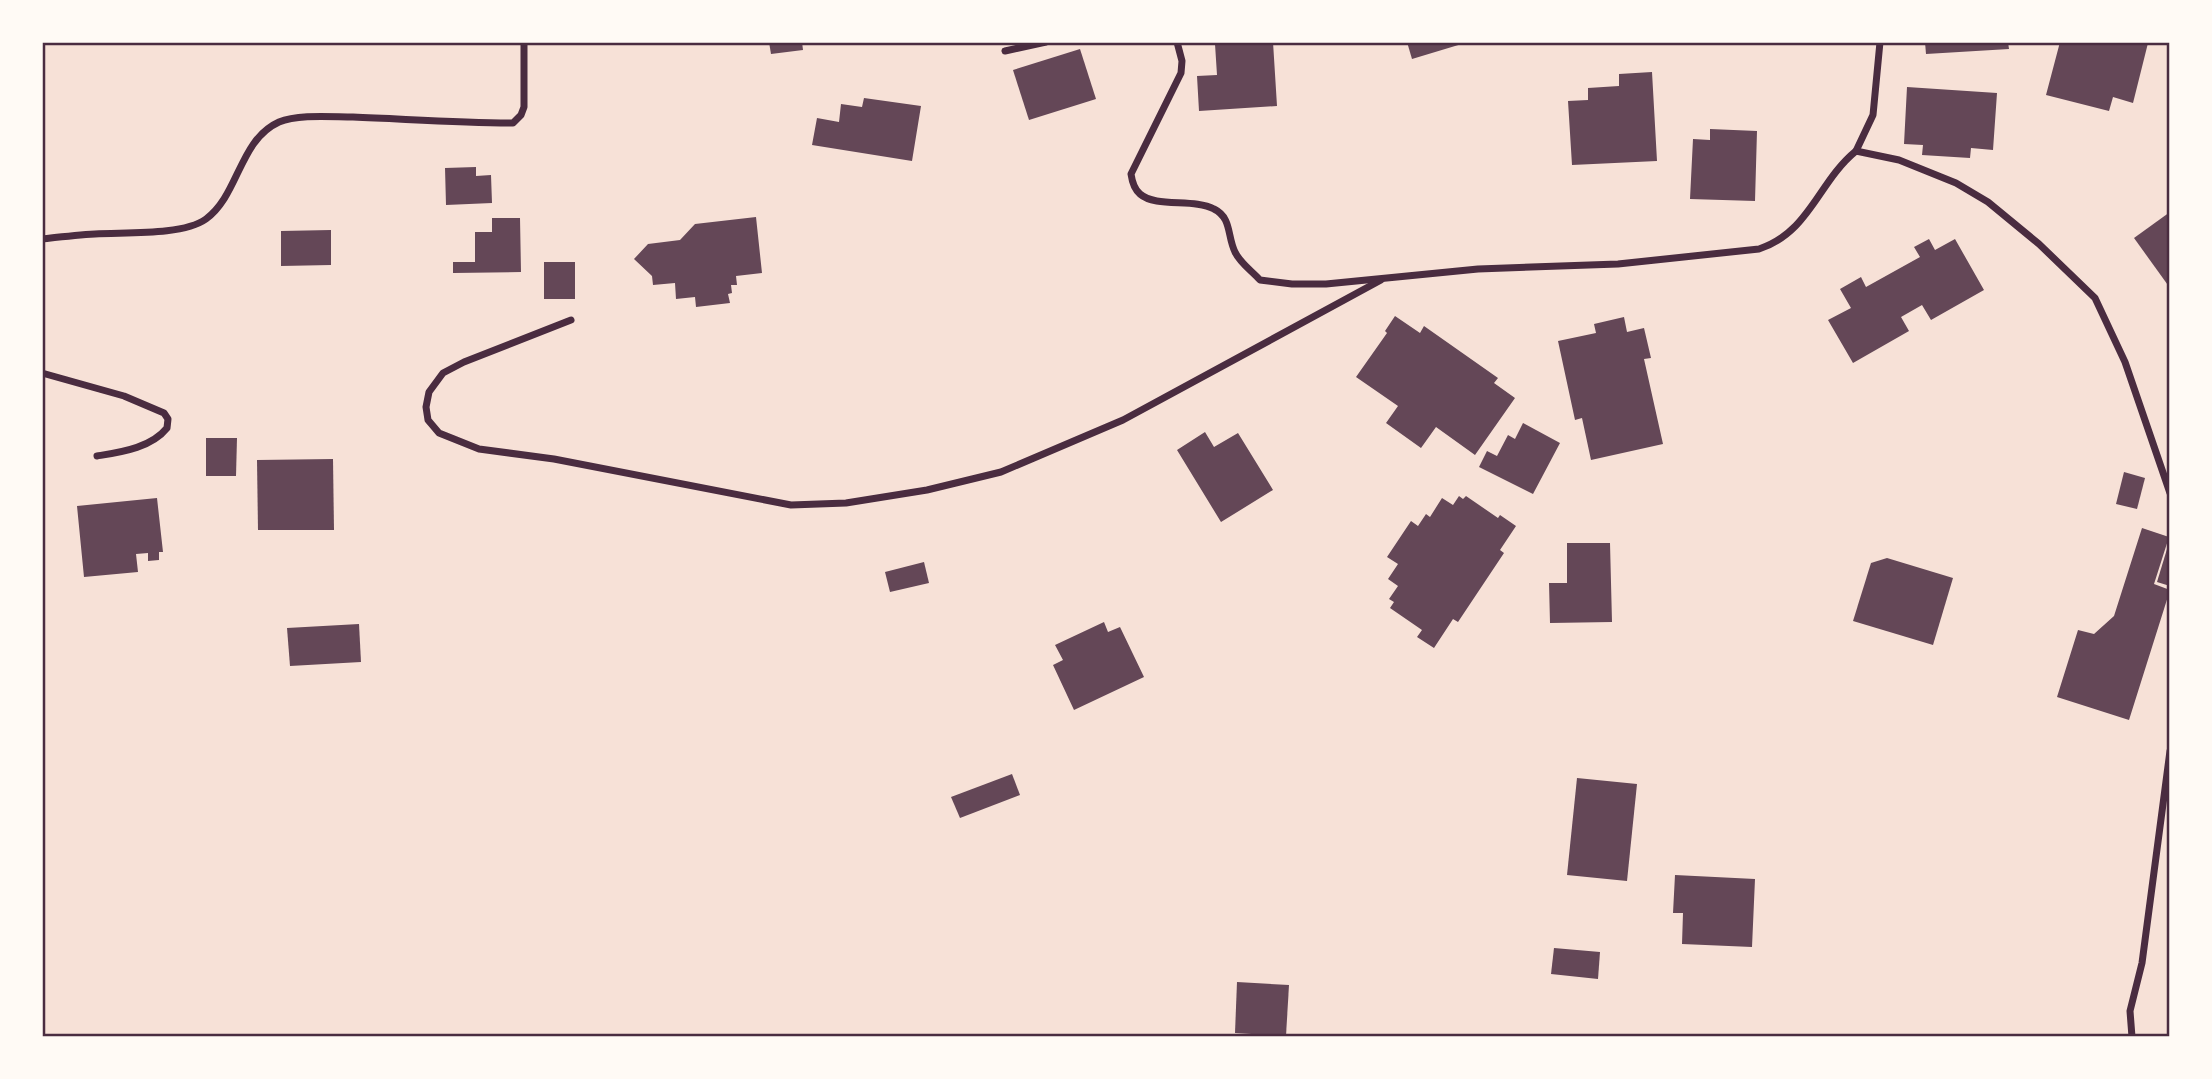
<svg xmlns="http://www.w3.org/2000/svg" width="2212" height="1079" font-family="'Archivo Narrow',sans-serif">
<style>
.building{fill:#644757}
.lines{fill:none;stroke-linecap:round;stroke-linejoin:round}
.minor{stroke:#4a2c40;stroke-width:7}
.neatline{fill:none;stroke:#4a2c40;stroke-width:2.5}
</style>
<rect width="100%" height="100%" fill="#f7e1d7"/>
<g class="building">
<path d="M769,42h33l1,8 -32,4z"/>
<path d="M1242,42h31l4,64 -78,5 -2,-35 20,-1 -2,-31z"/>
<path d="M1407,42h58v1l-53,16z"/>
<path d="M1925,42h83l1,7 -83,5z"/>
<path d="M2060,42l88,1 -15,60 -20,-6 -4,14 -63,-16z"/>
<path d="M1080,49l16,50 -67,21 -16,-50z"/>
<path d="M1652,72l5,89 -85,4 -4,-64 20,-1v-12l31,-2v-12z"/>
<path d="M1907,87l90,6 -4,57 -22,-2 -1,10 -48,-3 1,-10 -19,-1z"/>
<path d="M864,98l57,8 -9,55 -100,-16 5,-27 22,4 2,-18 21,3z"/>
<path d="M1710,129l47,2 -2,70 -65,-2 3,-60 17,1z"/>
<path d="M476,167v9l15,-1 1,28 -46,2 -1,-37z"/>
<path d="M2170,212v76l-36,-50z"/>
<path d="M756,217l6,56 -26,3 1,9h-6l1,8 -4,1 2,9 -34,4 -1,-10 -19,2 -1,-16 -22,2 -1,-9 -18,-17 14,-15 32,-4 15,-16z"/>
<path d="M492,218h28l1,54 -68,1v-11h22v-30h17z"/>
<path d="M331,230v35l-50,1v-35z"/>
<path d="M1929,239l6,11 20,-11 29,51 -53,30 -9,-15 -21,12 8,14 -56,32 -25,-43 23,-12 -11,-19 21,-12 5,10 54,-30 -6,-10z"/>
<rect x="544" y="262" width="31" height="37"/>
<path d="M1395,316l25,17 4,-7 74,52 -4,5 21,15 -40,57 -39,-28 -15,21 -35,-25 12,-17 -42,-29 31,-44 -2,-2z"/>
<path d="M1624,317l3,15 17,-4 7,30 -7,1 19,85 -72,16 -9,-42 -7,2 -17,-79 38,-8 -2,-9z"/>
<path d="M1523,423l37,20 -27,51 -54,-27 8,-16 10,5 11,-21 7,4z"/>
<path d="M1205,432l9,15 24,-14 35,57 -52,32 -44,-72z"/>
<path d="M206,438h31l-1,38h-30z"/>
<path d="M333,459l1,71h-76l-1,-70z"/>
<path d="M2124,472l21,6 -8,31 -21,-5z"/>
<path d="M1459,496l4,3 3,-3 32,22 2,-3 16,11 -16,24 4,3 -46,69 -5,-3 -19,29 -17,-11 5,-7 -32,-22 4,-6 -5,-3 9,-13 -10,-7 10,-15 -11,-7 24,-36 7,5 8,-12 4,3 12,-19 11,7z"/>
<path d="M157,498l6,54h-4v8l-11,1v-8l-12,1 2,18 -54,5 -7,-71z"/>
<path d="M2142,528l27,9 -15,47 16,6 -41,130 -72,-23 21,-67 16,4 20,-18z"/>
<path d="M1567,543h43l2,79 -62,1 -1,-40h18z"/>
<path d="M2167,549l3,1v36l-13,-4z"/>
<path d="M1887,558l66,20 -20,67 -80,-24 18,-58z"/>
<path d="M924,562l5,21 -39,9 -5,-20z"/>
<path d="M1104,622l4,10 12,-5 24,50 -70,33 -21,-45 10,-5 -8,-15z"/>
<path d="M359,624l2,38 -71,4 -3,-38z"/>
<path d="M1012,774l8,21 -60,23 -9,-21z"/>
<path d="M1577,778l60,6 -10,97 -60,-6z"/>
<path d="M1675,875l80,4 -3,68 -70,-3 1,-31h-10z"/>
<path d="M1554,948l46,4 -2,27 -47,-5z"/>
<path d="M1237,982l52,3 -3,51 -51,-3z"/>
</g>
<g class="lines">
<g class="minor">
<path d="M1177,42l5,19 -1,12 -50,101c1,7 3,15 9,20 16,14 54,4 74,15 18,9 13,27 21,43 5,11 17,19 25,28l32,4h34l152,-15 140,-5 141,-15c51,-17 59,-67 97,-98l43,9 57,23 32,19 51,42 56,54 30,64 45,131"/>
<path d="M1005,51l41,-9"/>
<path d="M1856,151l17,-36 7,-73"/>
<path d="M42,239c18,-2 35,-4 53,-5 29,-2 87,2 111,-15 33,-24 33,-79 73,-97 19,-8 53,-5 74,-5 53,2 107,6 160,6l8,-8 3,-8v-65"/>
<path d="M571,320l-107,42 -21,11 -14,19 -3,15 2,13 11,13 40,16 75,10 237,46 55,-2 81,-13 74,-18 122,-52 258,-140"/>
<path d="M42,373l82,23 40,17 4,6 -1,9c-16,20 -46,24 -70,28"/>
<path d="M2132,1037l-2,-26 12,-48 28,-212"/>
</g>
</g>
<rect width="2212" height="1079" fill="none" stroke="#fffaf5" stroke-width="88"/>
<rect x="44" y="44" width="2124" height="991" class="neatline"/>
</svg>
